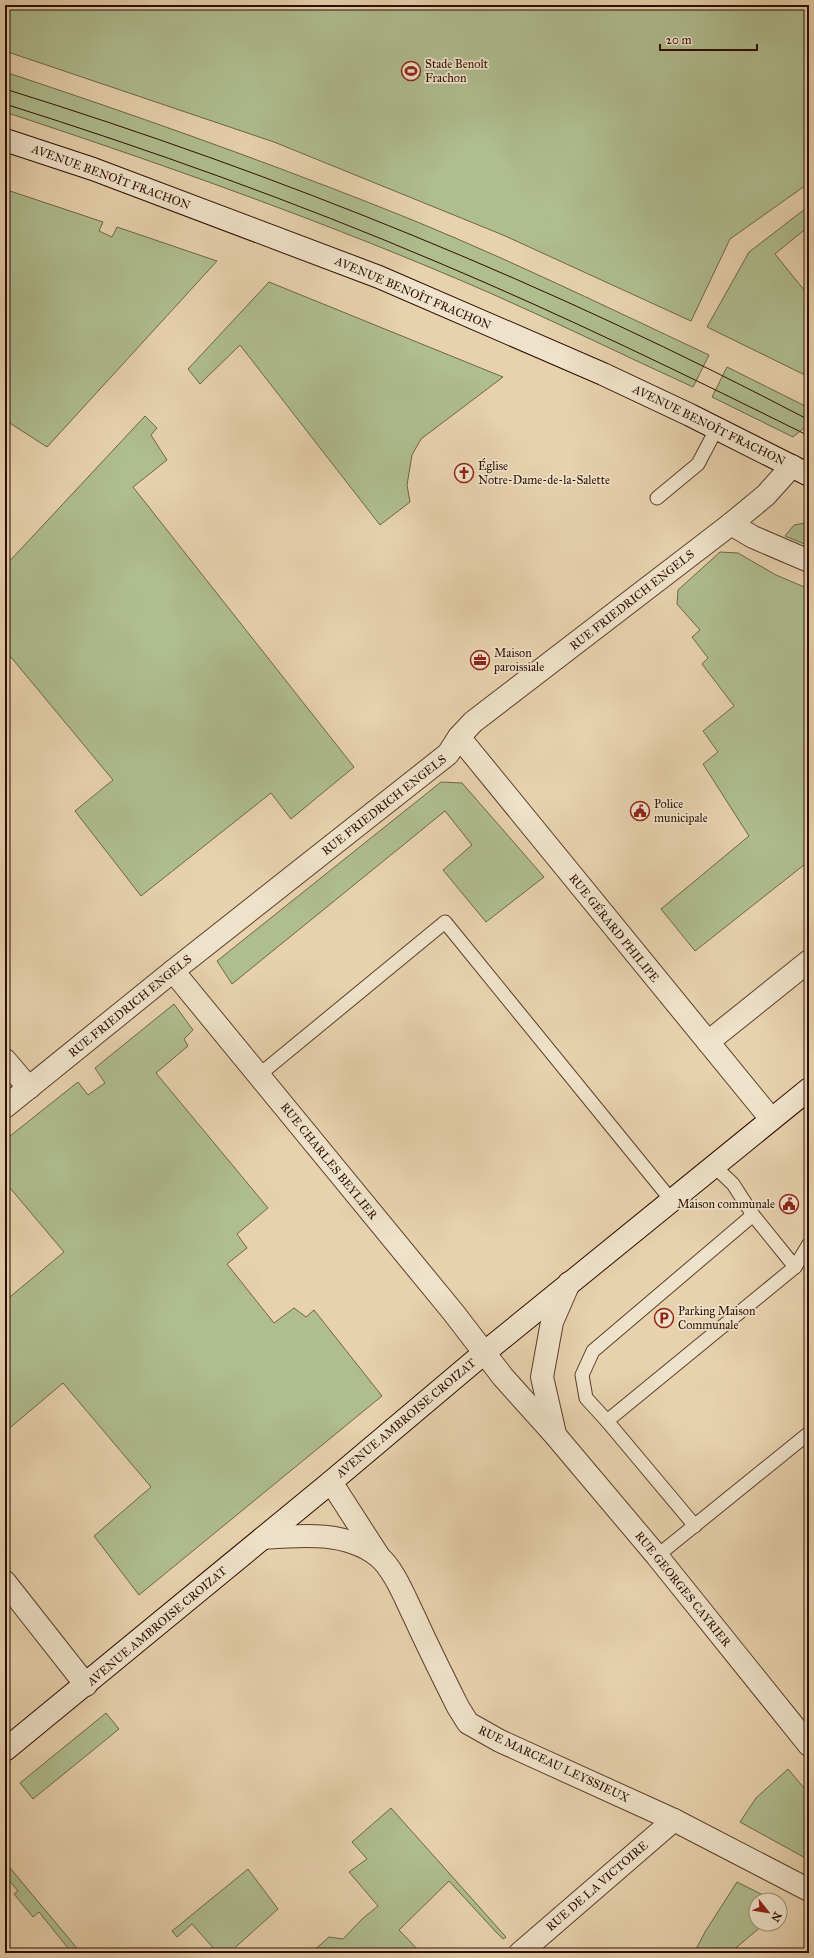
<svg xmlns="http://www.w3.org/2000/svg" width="814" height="1958" font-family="'IM FELL Great Primer',serif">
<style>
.green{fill:#afbd8f;stroke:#6e6548}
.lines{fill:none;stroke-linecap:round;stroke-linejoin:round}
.lane-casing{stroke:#5b3e2b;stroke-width:15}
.street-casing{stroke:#5b3e2b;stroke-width:24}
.secondary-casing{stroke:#2c0d00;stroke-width:24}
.lane{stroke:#efe2ca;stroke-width:13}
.street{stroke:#efe2ca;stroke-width:22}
.secondary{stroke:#efe2ca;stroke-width:22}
.tram{stroke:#2c0d00;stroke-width:1}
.labels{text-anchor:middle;stroke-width:3.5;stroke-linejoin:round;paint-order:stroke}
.poi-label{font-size:12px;fill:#2c0d00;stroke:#efe2ca;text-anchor:start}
.street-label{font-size:12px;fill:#2c0d00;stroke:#efe2ca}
</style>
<rect width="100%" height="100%" fill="#e7d2ad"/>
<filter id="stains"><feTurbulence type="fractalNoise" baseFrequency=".005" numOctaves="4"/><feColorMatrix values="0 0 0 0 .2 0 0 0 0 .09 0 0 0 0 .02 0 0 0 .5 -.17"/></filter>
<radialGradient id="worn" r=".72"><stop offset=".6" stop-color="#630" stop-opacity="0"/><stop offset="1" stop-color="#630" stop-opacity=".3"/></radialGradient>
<g class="green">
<path d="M5,5h804v178l-79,56 -39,82 -188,-86 -229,-93 -269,-91z"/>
<path d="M5,72c124,41 248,85 370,133 113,44 223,98 334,150l-16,32c-68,-31 -135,-64 -203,-94 -158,-69 -322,-127 -485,-181z"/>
<path d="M10,191l93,31 -4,9 13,6 5,-10 100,34 -170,186 -42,-27v-218z"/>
<path d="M809,206v20l-34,28 34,42v81l-102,-50 42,-75z"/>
<path d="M269,282l234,95 -82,62 -9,16 -5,30 3,17 -30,23 -140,-180 -40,39 -12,-15z"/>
<path d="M727,367l82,41v16l-16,13 -81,-40z"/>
<path d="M145,416l12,12 -6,7 16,25 -34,27 221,280 -63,52 -20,-26 -130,103 -66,-85 38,-31 -108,-130v-84z"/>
<path d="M805,523l4,2v21l-24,-10 9,-11z"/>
<path d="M720,552l18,1 38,22 33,14v272l-114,90 -34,-42 88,-73 -46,-72 15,-12 -15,-21 31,-25 -32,-42 6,-6 -16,-21 8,-7 -23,-26 1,-14z"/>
<path d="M441,782l21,1 82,94 -58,45 -43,-52 29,-25 -27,-34 -213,173 -15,-23z"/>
<path d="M174,1004l19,26 -9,9 4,7 -32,27 112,135 -31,26 10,14 -20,16 47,59 20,-15 12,9 8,-7 68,86 -243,199 -45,-59 57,-49 -88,-104 -58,49v-131l59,-49 -59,-70v-42l73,-58 10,13 17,-12 -10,-15z"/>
<path d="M106,1713l13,16 -86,70 -13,-16z"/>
<path d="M788,1769l21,25v66l-69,-38 16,-24z"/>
<path d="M391,1808l115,129 -3,2 -7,-7 -47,-51 -50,49 22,23h-110l18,-16 14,2 19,-20 16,-13 -29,-34 18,-13 -15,-17z"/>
<path d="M5,1862l76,91h-9l-33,-41 -6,5 -19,-23 4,-3 -10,-12 2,-2 -5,-6z"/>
<path d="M248,1869l30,40 -49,44h-15l2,-2 -24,-27 -15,13 -5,-6z"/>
<path d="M737,1882l36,18h-17v24h8l-34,29h-36l11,-21z"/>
</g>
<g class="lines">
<defs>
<g id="lane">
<path d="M657,498l41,-34 19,-36"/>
<path d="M259,1075l186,-153 227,279"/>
<path d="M714,1166l19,18 20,31"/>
<path d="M753,1215l42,52 -188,154 -21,-23 -4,-23 11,-24z"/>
<path d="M795,1267l14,-23"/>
<path d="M607,1421l88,105"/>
<path d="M657,1556l152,-123"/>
</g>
<g id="street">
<path d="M731,524l22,13 56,24"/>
<path d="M459,737l312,382"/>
<path d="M173,971l280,341 50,65 52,58 102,121 152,189"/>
<path d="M708,1042l101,-81"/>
<path d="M5,1060l24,28"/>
<path d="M5,1107l168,-136 275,-217 11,-17 14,-15 258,-198 35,-29 26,-29"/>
<path d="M555,1434l-13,-57 10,-55 17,-39"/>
<path d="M331,1482l47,73"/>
<path d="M263,1538c39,-3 83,-7 115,18 16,13 27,42 36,60 14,31 29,61 44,91l10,16 32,18 174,79 135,70"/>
<path d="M5,1582l81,103"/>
<path d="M520,1953l154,-133"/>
</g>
<g id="secondary">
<path d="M5,140l88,29 286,108 224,97 87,41 119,60"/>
<path d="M5,1750l326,-268 153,-129 325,-264"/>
</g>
</defs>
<use href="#lane" class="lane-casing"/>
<use href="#street" class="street-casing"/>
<use href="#secondary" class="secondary-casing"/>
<use href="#lane" class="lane"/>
<use href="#street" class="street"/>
<use href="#secondary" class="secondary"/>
<g class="tram">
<path d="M5,89c277,86 547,196 804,331"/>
<path d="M5,104c146,46 291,98 432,158 126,53 249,113 372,174"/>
</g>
</g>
<defs>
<symbol id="stadium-ring" viewBox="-11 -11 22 22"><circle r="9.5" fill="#efe2ca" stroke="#8f2418" stroke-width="1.5"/><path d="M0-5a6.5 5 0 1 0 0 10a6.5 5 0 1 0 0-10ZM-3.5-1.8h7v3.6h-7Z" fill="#8f2418"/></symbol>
<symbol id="church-ring" viewBox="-11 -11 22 22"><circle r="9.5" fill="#efe2ca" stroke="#8f2418" stroke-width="1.5"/><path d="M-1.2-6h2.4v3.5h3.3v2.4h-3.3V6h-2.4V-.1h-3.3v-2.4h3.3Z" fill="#8f2418"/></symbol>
<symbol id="office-ring" viewBox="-11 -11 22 22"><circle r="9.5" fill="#efe2ca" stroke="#8f2418" stroke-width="1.5"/><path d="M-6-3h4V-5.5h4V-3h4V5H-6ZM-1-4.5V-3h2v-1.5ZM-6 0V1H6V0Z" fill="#8f2418"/></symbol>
<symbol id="civic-ring" viewBox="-11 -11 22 22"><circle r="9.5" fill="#efe2ca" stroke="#8f2418" stroke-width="1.5"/><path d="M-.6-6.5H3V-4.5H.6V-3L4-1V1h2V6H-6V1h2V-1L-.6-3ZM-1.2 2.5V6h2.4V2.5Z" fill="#8f2418"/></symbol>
<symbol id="parking-ring" viewBox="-11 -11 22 22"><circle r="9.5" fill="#efe2ca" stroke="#8f2418" stroke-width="1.5"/><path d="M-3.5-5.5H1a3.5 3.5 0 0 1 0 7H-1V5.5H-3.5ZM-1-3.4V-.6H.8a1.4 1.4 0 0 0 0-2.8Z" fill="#8f2418"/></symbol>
</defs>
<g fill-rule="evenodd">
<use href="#stadium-ring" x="400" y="60" width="22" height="22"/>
<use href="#church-ring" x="453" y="462" width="22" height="22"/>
<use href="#office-ring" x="469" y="649" width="22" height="22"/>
<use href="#civic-ring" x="629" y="800" width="22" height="22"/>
<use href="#civic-ring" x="778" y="1193" width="22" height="22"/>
<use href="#parking-ring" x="653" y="1307" width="22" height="22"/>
</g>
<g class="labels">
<g class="poi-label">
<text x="425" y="68">Stade Benoît<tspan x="425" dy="14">Frachon</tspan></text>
<text x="478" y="470">Église<tspan x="478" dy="14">Notre-Dame-de-la-Salette</tspan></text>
<text x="494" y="657">Maison<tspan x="494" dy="14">paroissiale</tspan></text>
<text x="654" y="808">Police<tspan x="654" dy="14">municipale</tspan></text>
<text x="775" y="1208" text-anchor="end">Maison communale</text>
<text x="678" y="1315">Parking Maison<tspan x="678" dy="14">Communale</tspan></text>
</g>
<g class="street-label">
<text transform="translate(111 177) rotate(20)" y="4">AVENUE BENOÎT FRACHON</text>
<text transform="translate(413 293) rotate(23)" y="4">AVENUE BENOÎT FRACHON</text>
<text transform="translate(709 425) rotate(26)" y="4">AVENUE BENOÎT FRACHON</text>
<text transform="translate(632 600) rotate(-38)" y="4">RUE FRIEDRICH ENGELS</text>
<text transform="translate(384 805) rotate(-38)" y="4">RUE FRIEDRICH ENGELS</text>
<text transform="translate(614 928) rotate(51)" y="4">RUE GÉRARD PHILIPE</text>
<text transform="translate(130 1006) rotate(-39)" y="4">RUE FRIEDRICH ENGELS</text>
<text transform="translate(329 1161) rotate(51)" y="4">RUE CHARLES BEYLIER</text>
<text transform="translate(406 1418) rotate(-40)" y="4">AVENUE AMBROISE CROIZAT</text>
<text transform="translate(683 1589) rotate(51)" y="4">RUE GEORGES CAYRIER</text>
<text transform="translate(157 1626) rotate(-40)" y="4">AVENUE AMBROISE CROIZAT</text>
<text transform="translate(554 1764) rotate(25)" y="4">RUE MARCEAU LEYSSIEUX</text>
<text transform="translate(597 1886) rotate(-41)" y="4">RUE DE LA VICTOIRE</text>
</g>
</g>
<rect width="814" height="1958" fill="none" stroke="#e7d2ad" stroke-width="20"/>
<rect x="6" y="6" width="802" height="1946" fill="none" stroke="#2c0d00" stroke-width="2"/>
<rect x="10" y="10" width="794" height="1938" fill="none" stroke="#2c0d00"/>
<g transform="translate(768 1912) rotate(120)"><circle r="19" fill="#efe2ca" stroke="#a18d79"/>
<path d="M0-3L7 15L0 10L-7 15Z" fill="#8f2418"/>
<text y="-6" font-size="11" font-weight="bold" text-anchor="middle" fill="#2c0d00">N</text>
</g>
<path d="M660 44v6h97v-6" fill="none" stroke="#2c0d00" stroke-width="2"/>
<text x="666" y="44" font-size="12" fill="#2c0d00" stroke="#efe2ca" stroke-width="3" paint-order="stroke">20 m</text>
<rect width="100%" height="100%" filter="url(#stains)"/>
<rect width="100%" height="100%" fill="url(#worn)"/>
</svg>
